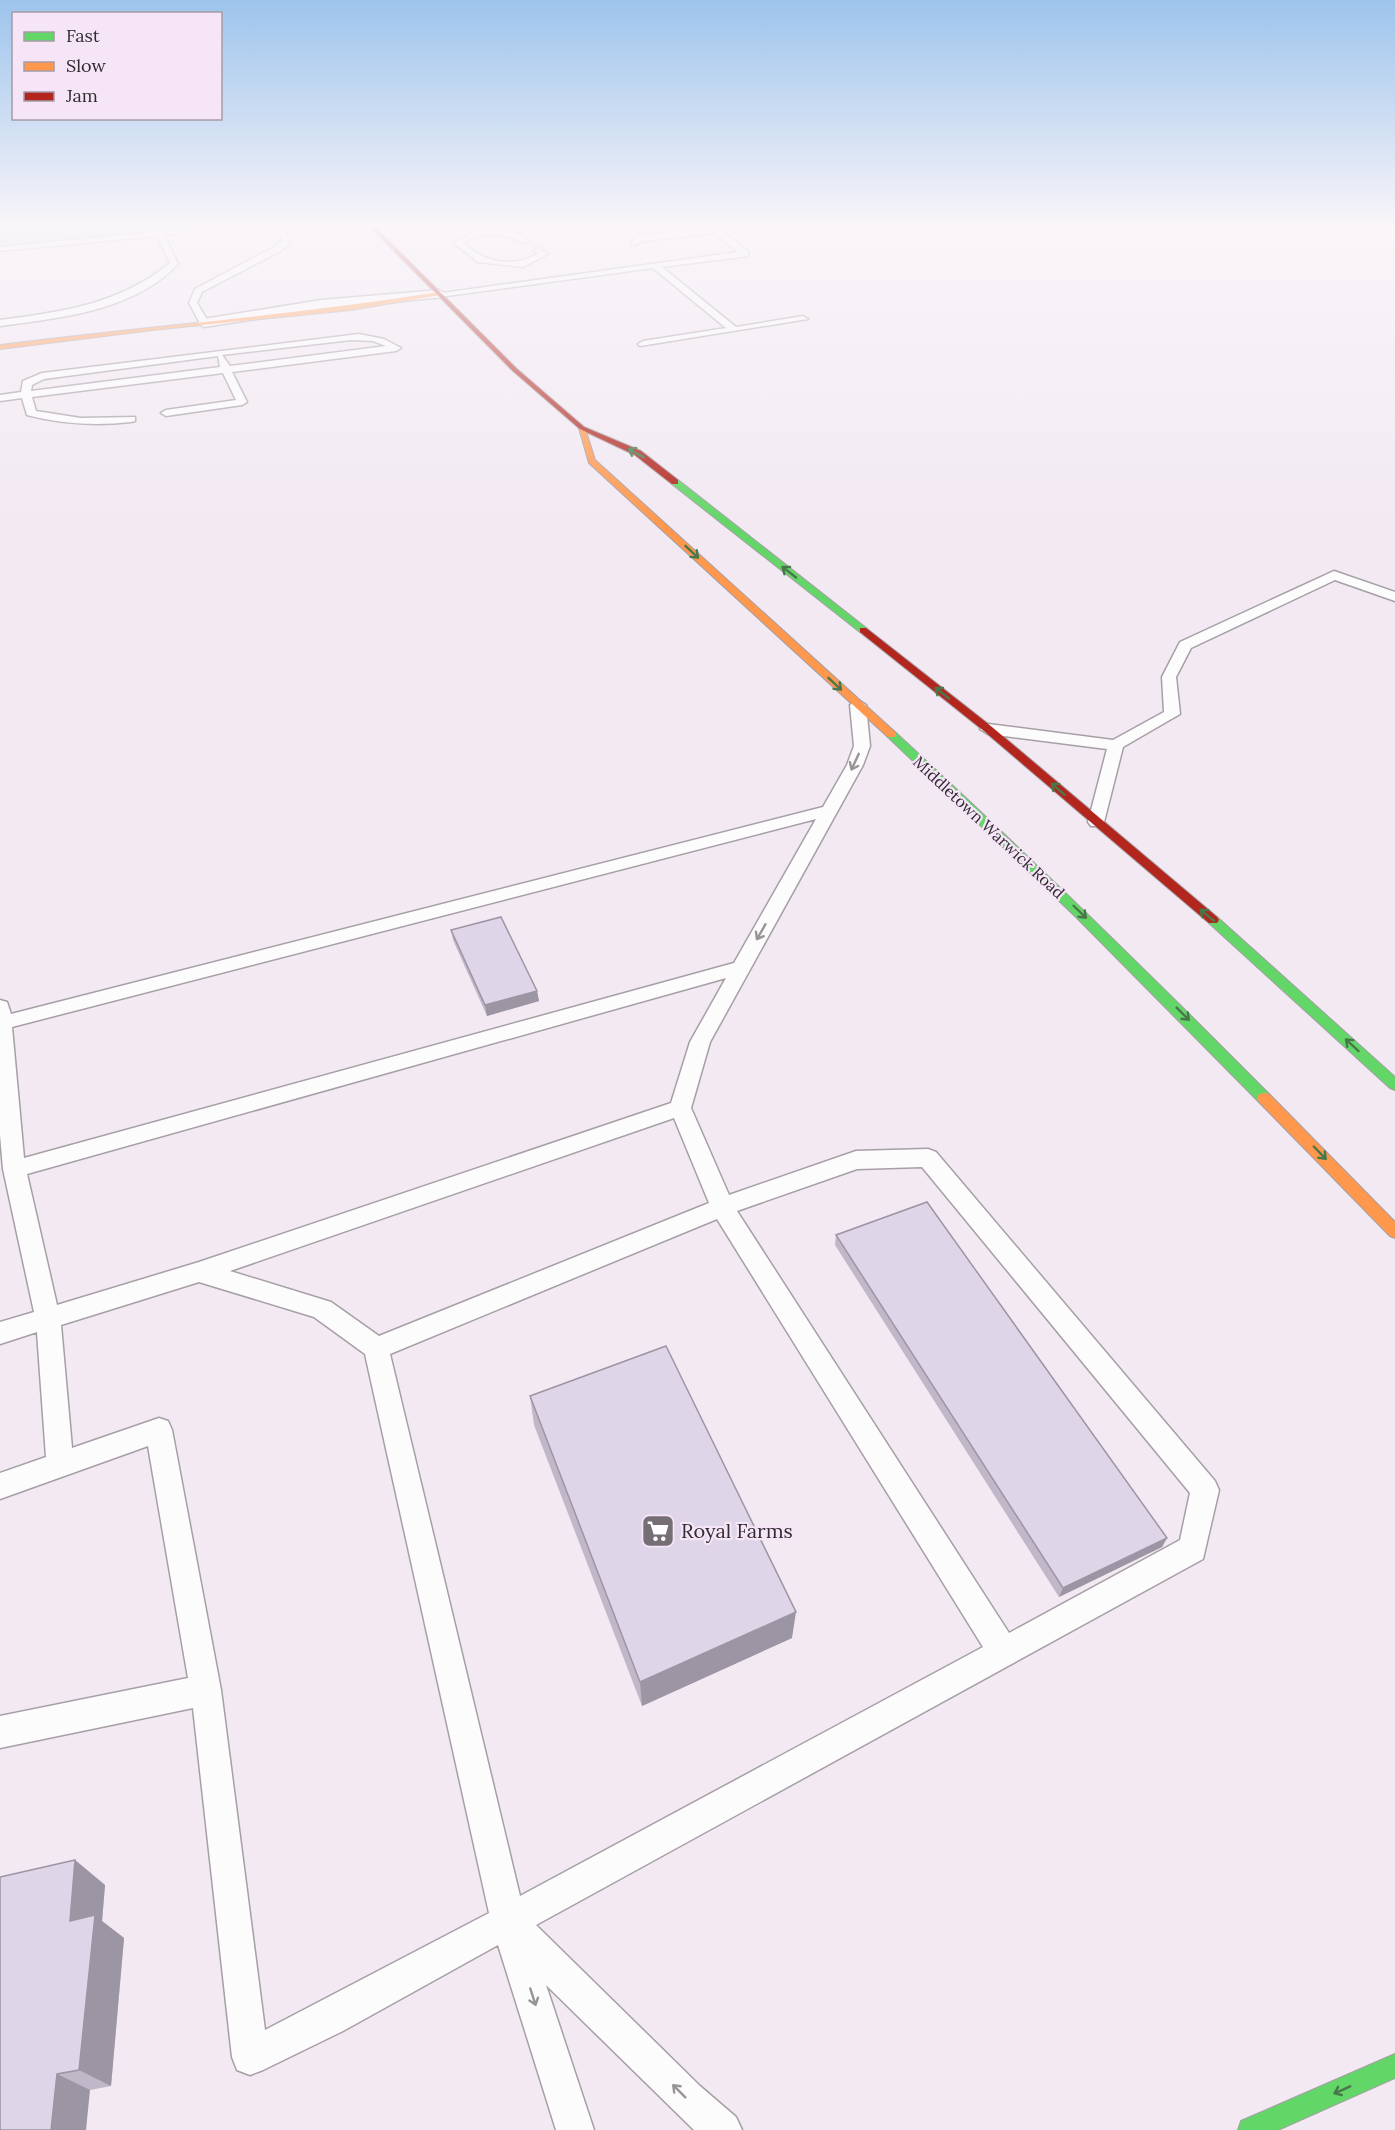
<svg xmlns="http://www.w3.org/2000/svg" width="1395" height="2130" font-family="Lora,serif">
<style>
.green{fill:#cfe5d2}
.lines{fill:none;stroke-linecap:round;stroke-linejoin:round}
.lane-casing{stroke:#a69fa6;stroke-width:3}
.street-casing{stroke:#a69fa6;stroke-width:3}
.fast-casing{stroke:#a69fa6;stroke-width:2}
.slow-casing{stroke:#a69fa6;stroke-width:2}
.jam-casing{stroke:#a69fa6;stroke-width:2}
.lane{fill:#fdfcfd;fill-rule:evenodd}
.street{fill:#fdfcfd;fill-rule:evenodd}
.fast{fill:#63d668;fill-rule:evenodd}
.slow{fill:#ff974d;fill-rule:evenodd}
.jam{fill:#b3261e;fill-rule:evenodd}
.wall{fill:#c0b7c8}
.shaded-wall{fill:#9c95a3}
.building{fill:#dfd5e9;stroke:#9c95a3;stroke-width:1.5}
.oneway{stroke:#48784a}
.oneway2{stroke:#989498}
.labels{text-anchor:middle;stroke-width:4.5;stroke-linejoin:round;paint-order:stroke}
.street-label{font-size:16px;fill:#322c32;stroke:#f5e5f6}
.near-poi-label{font-size:20px;fill:#322c32;stroke:#f5e5f6;text-anchor:start}
</style>
<rect width="100%" height="100%" fill="#f2e9f2"/>
<path class="green" d="M0,226h197l-197,19z"/>
<g class="lines">
<defs>
<g id="lane">
<path d="M217,226h25l-78,9 14,29c-44,47 -118,54 -178,62v-6c62,-8 120,-16 170,-57l-13,-27 -157,15v-4z"/>
<path d="M273,226h8l9,16 -8,8 -80,42 -5,11 12,20 -8,2 -12,-22 6,-14 81,-43 7,-6z"/>
<path d="M619,226h9l15,10 73,-10 32,26v4l-86,11 74,60 67,-11 5,3 -168,27 -2,-2 5,-3 83,-13 -73,-60 -214,29 -4,-3 303,-42 -23,-19 -72,8 -8,4 -4,-2 5,-4z"/>
<path d="M476,230l41,3 13,8 -4,2c-22,-9 -42,-13 -63,0 23,20 48,25 75,11l-4,-4 4,-2 10,6 -25,13 -45,-5 -24,-19z"/>
<path d="M359,334l25,5 17,9 -5,3 -164,21 15,30 -5,3 -76,11 -5,-3 5,-3 70,-10 -13,-27 -191,24 4,14 45,7 54,-1v4l-4,1c-36,4 -69,2 -104,-7l-5,-17 -22,3v-6l21,-3 2,-11 19,-8zM351,340l22,1 13,5 -156,20 -8,-11zM218,356l2,11 -189,24 1,-6 12,-6z"/>
<path d="M1334,571l61,21v9l-60,-21 -144,68 -15,29 4,37 -57,33 -20,79h-12l-3,-4 19,-73 -119,-15 -8,-5 8,-5 125,16 51,-28 -2,-35 18,-35z"/>
<path d="M858,700l8,5 4,41 -7,19 -153,277 -19,66 38,87 127,-44 72,-2 8,3 279,329 4,9 -16,69 -667,366 164,161 36,31 6,13h-48l-148,-145 48,145h-38l-58,-185 -155,86 -80,39 -13,5 -13,-5 -5,-13 -39,-349 -193,40v-32l188,-38 -40,-232 -148,53v-26l46,-16 -9,-125 -37,12v-22l34,-10 -31,-143 -3,-34v-135l7,2 4,12 812,-207 24,-42 7,-19 -4,-41zM816,819l-82,144 -710,195 -12,-131zM726,978l-36,64 -19,61 -472,159 -142,43 -30,-131zM674,1118l35,85 -330,133 -48,-34 -101,-31zM922,1167l268,326 -10,47 -171,93 -272,-422 120,-42zM717,1219l266,428 -463,249 -130,-542zM199,1282l115,35 51,37 124,559 -224,117 -44,-340 -49,-260 -4,-9 -9,-3 -87,30 -11,-123z"/>
</g>
<path id="street" d="M439,290l7,4 -2,3 -123,12 -117,18 -7,-4 7,-4 117,-19z"/>
<g id="fast">
<path d="M672,480h6l188,148v4h-6l-188,-148z"/>
<path d="M892,732l4,1c127,117 251,238 373,361l2,4 -2,4h-10l-183,-185 -188,-180 -1,-2z"/>
<path d="M1213,916l4,1 178,160v13l-5,-2 -181,-165 -2,-3 2,-3z"/>
<path d="M1395,2054v24l-117,52h-40l3,-9z"/>
</g>
<g id="slow">
<path d="M439,292l2,3 -90,15 -198,20 -153,19v-4c146,-18 293,-30 439,-53z"/>
<path d="M582,426l3,2 10,32 301,273v4h-8l-299,-274 -10,-35z"/>
<path d="M1264,1093l5,1 126,128v16l-5,-2 -131,-134 -2,-4 2,-4z"/>
</g>
<g id="jam">
<path d="M369,226h5l143,143 67,58 57,24 37,29v4h-6l-37,-29 -55,-26 -67,-58z"/>
<path d="M860,628h6l126,99 225,190 2,3 -2,3h-8l-225,-192 -124,-99z"/>
</g>
</defs>
<use href="#lane" class="lane-casing"/>
<use href="#street" class="street-casing"/>
<use href="#fast" class="fast-casing"/>
<use href="#slow" class="slow-casing"/>
<use href="#jam" class="jam-casing"/>
<use href="#lane" class="lane"/>
<use href="#street" class="street"/>
<use href="#fast" class="fast"/>
<use href="#slow" class="slow"/>
<use href="#jam" class="jam"/>
</g>
<g class="wall">
<path d="M451,930l86,61 2,10 -52,15 -34,-76z"/>
<path d="M836,1235l331,303 -5,9 -103,50 -224,-352z"/>
<path d="M530,1396l262,242 -150,68 -108,-281z"/>
<path d="M75,1860l30,25 -3,36 22,17 -13,148 -21,4 -90,40z"/>
</g>
<g class="shaded-wall">
<path d="M537,991l2,10 -52,15 -2,-11z"/>
<path d="M1167,1538l-5,9 -103,50 4,-9z"/>
<path d="M796,1612l-4,26 -150,68 -2,-24z"/>
<path d="M75,1860l30,25 -3,36 22,17 -13,148 -32,-16 -9,-149z"/>
<path d="M57,2074l33,16 -4,40h-35z"/>
</g>
<g class="building">
<path d="M501,917l36,74 -52,14 -34,-75z"/>
<path d="M927,1202l240,336 -104,50 -227,-353z"/>
<path d="M666,1346l130,266 -156,70 -110,-286z"/>
<path d="M75,1860l-5,61 25,-6 -16,155 -22,4 -6,56h-51v-253z"/>
</g>
<defs><path id="oneway-shaft" d="M-6 0H5M1.5-3L5.5 0L1.5 3" fill="none" stroke-width="1.6" stroke-linecap="round" stroke-linejoin="round" transform="scale(1.5)"/></defs>
<g class="oneway">
<use href="#oneway-shaft" transform="translate(636 453) rotate(-151)"/>
<use href="#oneway-shaft" transform="translate(692 552) rotate(43)"/>
<use href="#oneway-shaft" transform="translate(789 572) rotate(-142)"/>
<use href="#oneway-shaft" transform="translate(835 684) rotate(43)"/>
<use href="#oneway-shaft" transform="translate(942 693) rotate(-142)"/>
<use href="#oneway-shaft" transform="translate(1058 789) rotate(-139)"/>
<use href="#oneway-shaft" transform="translate(1080 912) rotate(44)"/>
<use href="#oneway-shaft" transform="translate(1207 915) rotate(-140)"/>
<use href="#oneway-shaft" transform="translate(1183 1014) rotate(45)"/>
<use href="#oneway-shaft" transform="translate(1352 1045) rotate(-137)"/>
<use href="#oneway-shaft" transform="translate(1320 1153) rotate(46)"/>
<use href="#oneway-shaft" transform="translate(1342 2090) rotate(156)"/>
</g>
<g class="oneway2">
<use href="#oneway-shaft" transform="translate(855 762) rotate(115)"/>
<use href="#oneway-shaft" transform="translate(761 932) rotate(120)"/>
<use href="#oneway-shaft" transform="translate(533 1997) rotate(72)"/>
<use href="#oneway-shaft" transform="translate(679 2091) rotate(-135)"/>
</g>
<linearGradient id="sky" x2="0" y2="1"><stop stop-color="#9dc4ec"/><stop offset="0.43" stop-color="#f9f5f9"/><stop offset="1" stop-color="#f9f5f9" stop-opacity="0"/></linearGradient>
<rect width="1395" height="524" fill="url(#sky)"/>
<defs>
<symbol id="supermarket-square" viewBox="-11 -11 22 22"><rect x="-9" y="-9" width="18" height="18" rx="4" fill="#756e75" stroke="#f5e5f6"/><path d="M-6-5.5h2.5l.6 2H6L4.5 2H-2.5L-4.4-4H-6ZM-1.5 3.2a1.3 1.3 0 1 0 .1 0ZM3 3.2a1.3 1.3 0 1 0 .1 0Z" fill="#fff"/></symbol>
</defs>
<g fill-rule="evenodd">
<use href="#supermarket-square" x="639" y="1512" width="38" height="38"/>
</g>
<g class="labels">
<g class="street-label">
<text transform="translate(989 827) rotate(43)" y="6">Middletown Warwick Road</text>
</g>
<g class="near-poi-label">
<text x="681" y="1538">Royal Farms</text>
</g>
</g>
<rect x="12" y="12" width="210" height="108" fill="#f5e5f6" stroke="#a79ba8" stroke-width="1.5"/>
<rect x="24" y="32" width="30" height="9" fill="#63d668" stroke="#a79ba8" stroke-width="1.5"/>
<text x="66" y="42" font-size="18" fill="#322c32">Fast</text>
<rect x="24" y="62" width="30" height="9" fill="#ff974d" stroke="#a79ba8" stroke-width="1.5"/>
<text x="66" y="72" font-size="18" fill="#322c32">Slow</text>
<rect x="24" y="92" width="30" height="9" fill="#b3261e" stroke="#a79ba8" stroke-width="1.5"/>
<text x="66" y="102" font-size="18" fill="#322c32">Jam</text>
</svg>
